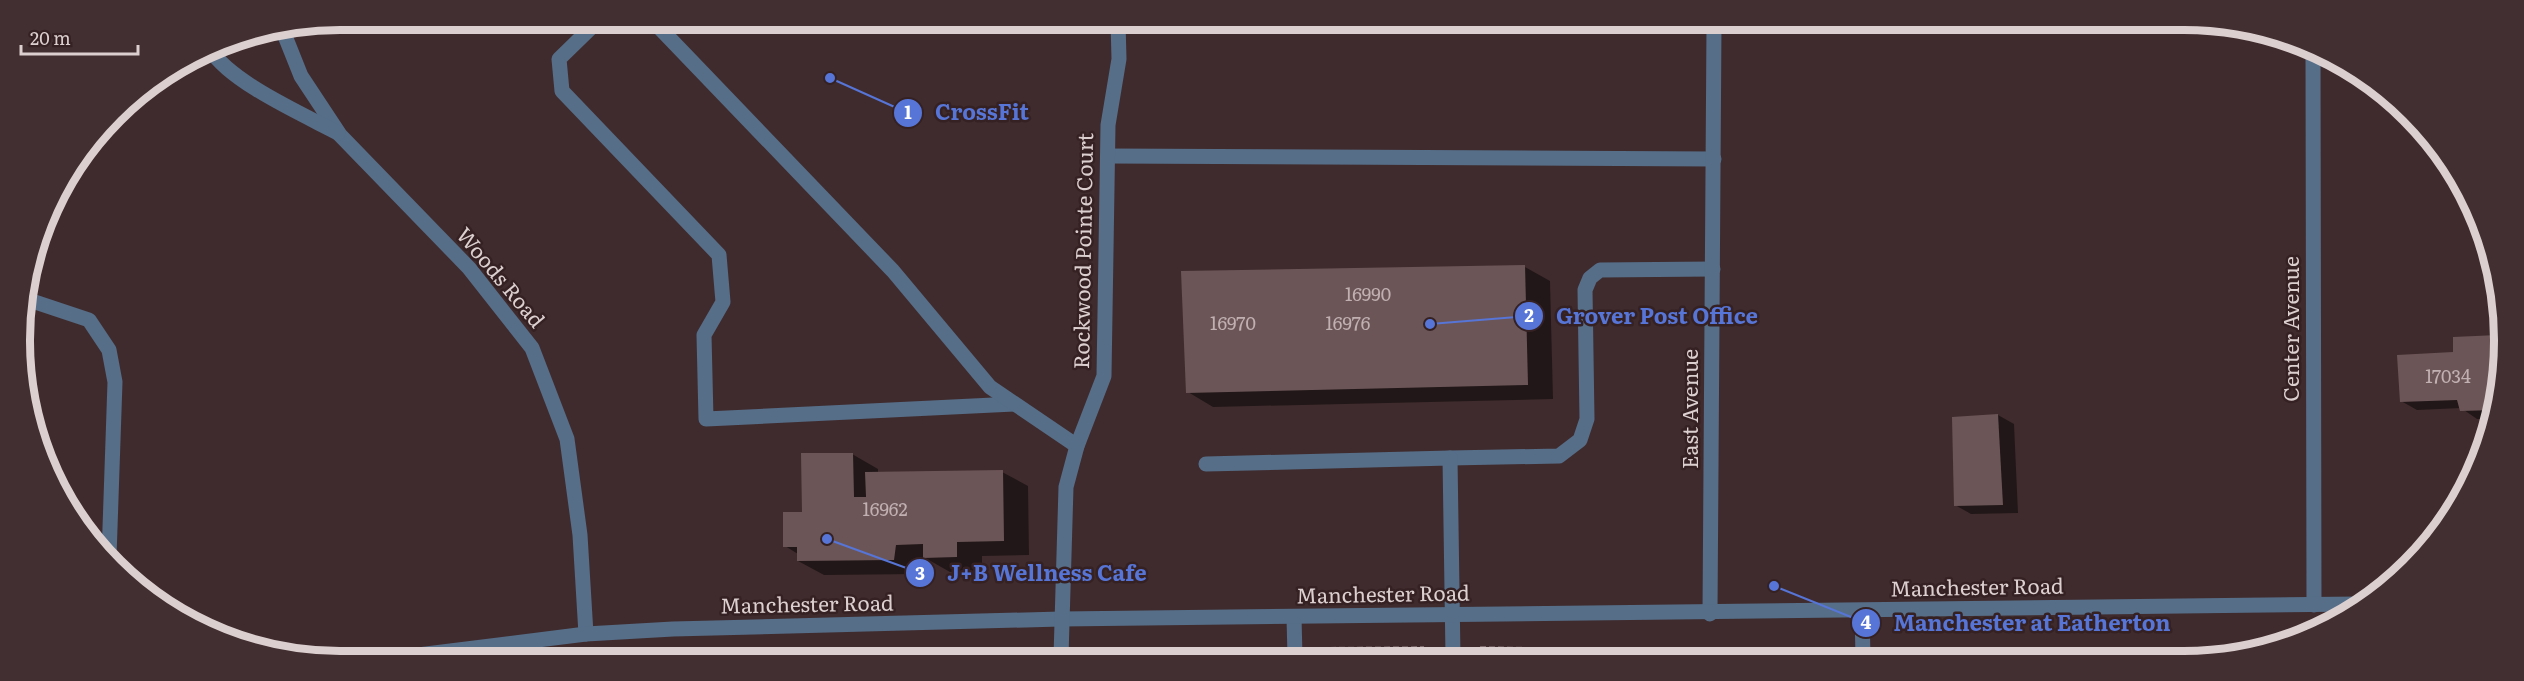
<svg xmlns="http://www.w3.org/2000/svg" width="2524" height="681" font-family="Literata,serif">
<style>
.shadow{fill:#0007}
.building{fill:#6c5557}
.lines{fill:none;stroke-linecap:round;stroke-linejoin:round}
.path{stroke:#7c6a6c;stroke-width:4;stroke-dasharray:6 3;stroke-linecap:butt}
.minor{stroke:#566e88;stroke-width:15}
.labels{text-anchor:middle;stroke-width:5;stroke-linejoin:round;paint-order:stroke}
.number-label{font-size:18px;fill:#c0b0b2}
.street-label{font-size:21px;fill:#dccfd0;stroke:#352123}
.rim{fill:none;stroke:#dccfd0;stroke-width:8}
.leader{fill:none;stroke:#5675d6;stroke-width:2}
.callout-dot{fill:#5675d6;stroke:#352123;stroke-width:2}
.mark-label{font-size:18px;text-anchor:middle;font-weight:bold;fill:#fff}
.callout-label{font-size:22px;text-anchor:middle;font-weight:bold;fill:#5675d6;stroke:#352123;stroke-width:5;stroke-linejoin:round;paint-order:stroke}
</style>
<rect width="100%" height="100%" fill="#3f2b2d"/>
<g class="shadow">
<path d="M1525,267l25,14 3,118 -340,8 -25,-15z"/>
<path d="M2498,336v67l-5,16h-16l-16,-11 -44,2 -16,-9 54,-47v-15z"/>
<path d="M1998,415l16,9 4,89 -47,1 -16,-9 -1,-87z"/>
<path d="M852,454l26,15v5l124,-2 26,14 1,69 -47,1v15l-32,1 -23,-13h-6l-1,15 -96,1 -26,-14v-7l-13,-8 18,-33z"/>
</g>
<g class="building">
<path d="M1525,265l3,120 -342,8 -5,-122z"/>
<path d="M2498,335v68l-2,7 -36,1 -3,-11 -57,2 -3,-47 56,-3v-15z"/>
<path d="M1998,414l5,91 -49,1 -2,-89z"/>
<path d="M801,453h52l1,44h12l-1,-25 138,-2 1,71 -47,1v15l-34,1v-14l-27,1 -2,15 -97,1v-14h-14v-35h19z"/>
</g>
<g class="lines">
<g class="path">
<path d="M1480,648l339,7"/>
<path d="M1321,649l103,-1"/>
<path d="M1911,654h330"/>
<path d="M1135,657l21,-7 112,-1"/>
</g>
<g class="minor">
<path d="M599,20l-40,39 3,32 157,164 4,47 -19,33 2,84 308,-15"/>
<path d="M653,21l240,250 97,116 87,59"/>
<path d="M283,31l18,45 39,59 129,133 63,80 35,91 13,96 6,99"/>
<path d="M210,49c20,33 92,65 128,84"/>
<path d="M2313,53l1,552"/>
<path d="M1108,156l606,3"/>
<path d="M26,299l63,21 20,30 6,32 -6,175"/>
<path d="M1450,458l109,-2 21,-16 7,-21 -2,-129 5,-12 10,-8 113,-1"/>
<path d="M1206,464l244,-6 3,199"/>
<path d="M1862,611l1,47"/>
<path d="M1710,614l4,-590"/>
<path d="M1294,617l1,40"/>
<path d="M410,656l176,-22 87,-5 388,-10 1298,-15"/>
<path d="M1061,657l5,-170 11,-41 27,-70 4,-251 11,-66 -1,-37"/>
</g>
</g>
<g class="labels">
<g class="number-label">
<text x="1368" y="301">16990</text>
<text x="1233" y="330">16970</text>
<text x="1348" y="330">16976</text>
<text x="2448" y="383">17034</text>
<text x="885" y="516">16962</text>
</g>
<g class="street-label">
<text transform="translate(1084 251) rotate(-89)" y="7">Rockwood Pointe Court</text>
<text transform="translate(500 278) rotate(50)" y="7">Woods Road</text>
<text transform="translate(2292 329) rotate(-90)" y="7">Center Avenue</text>
<text transform="translate(1691 409) rotate(-90)" y="7">East Avenue</text>
<text transform="translate(1977 588) rotate(-1)" y="7">Manchester Road</text>
<text transform="translate(1383 595) rotate(-1)" y="7">Manchester Road</text>
<text transform="translate(807 605) rotate(-1)" y="7">Manchester Road</text>
</g>
</g>
<path d="M0 0H2524V681H0ZM340 30H2184A310 310 0 0 1 2494 340V341A310 310 0 0 1 2184 651H340A310 310 0 0 1 30 341V340A310 310 0 0 1 340 30Z" fill="#422f31" fill-rule="evenodd"/>
<path class="rim" d="M340 30H2184A310 310 0 0 1 2494 340V341A310 310 0 0 1 2184 651H340A310 310 0 0 1 30 341V340A310 310 0 0 1 340 30Z"/>
<path class="leader" d="M830 78L908 113M1430 324L1529 316M827 539L920 573M1774 586L1866 623"/>
<g class="callout-dot">
<circle cx="830" cy="78" r="6"/>
<circle cx="1430" cy="324" r="6"/>
<circle cx="827" cy="539" r="6"/>
<circle cx="1774" cy="586" r="6"/>
<circle cx="908" cy="113" r="15"/>
<circle cx="1529" cy="316" r="15"/>
<circle cx="920" cy="573" r="15"/>
<circle cx="1866" cy="623" r="15"/>
</g>
<g class="mark-label">
<text x="908" y="119">1</text>
<text x="1529" y="322">2</text>
<text x="920" y="580">3</text>
<text x="1866" y="629">4</text>
</g>
<g class="callout-label">
<text x="982" y="120">CrossFit</text>
<text x="1657" y="324">Grover Post Office</text>
<text x="1047" y="581">J+B Wellness Cafe</text>
<text x="2032" y="631">Manchester at Eatherton</text>
</g>
<path d="M21 45v9h117v-9" fill="none" stroke="#dccfd0" stroke-width="3"/>
<text x="30" y="45" font-size="18" fill="#dccfd0" stroke="#352123" stroke-width="4.5" paint-order="stroke">20 m</text>
</svg>
